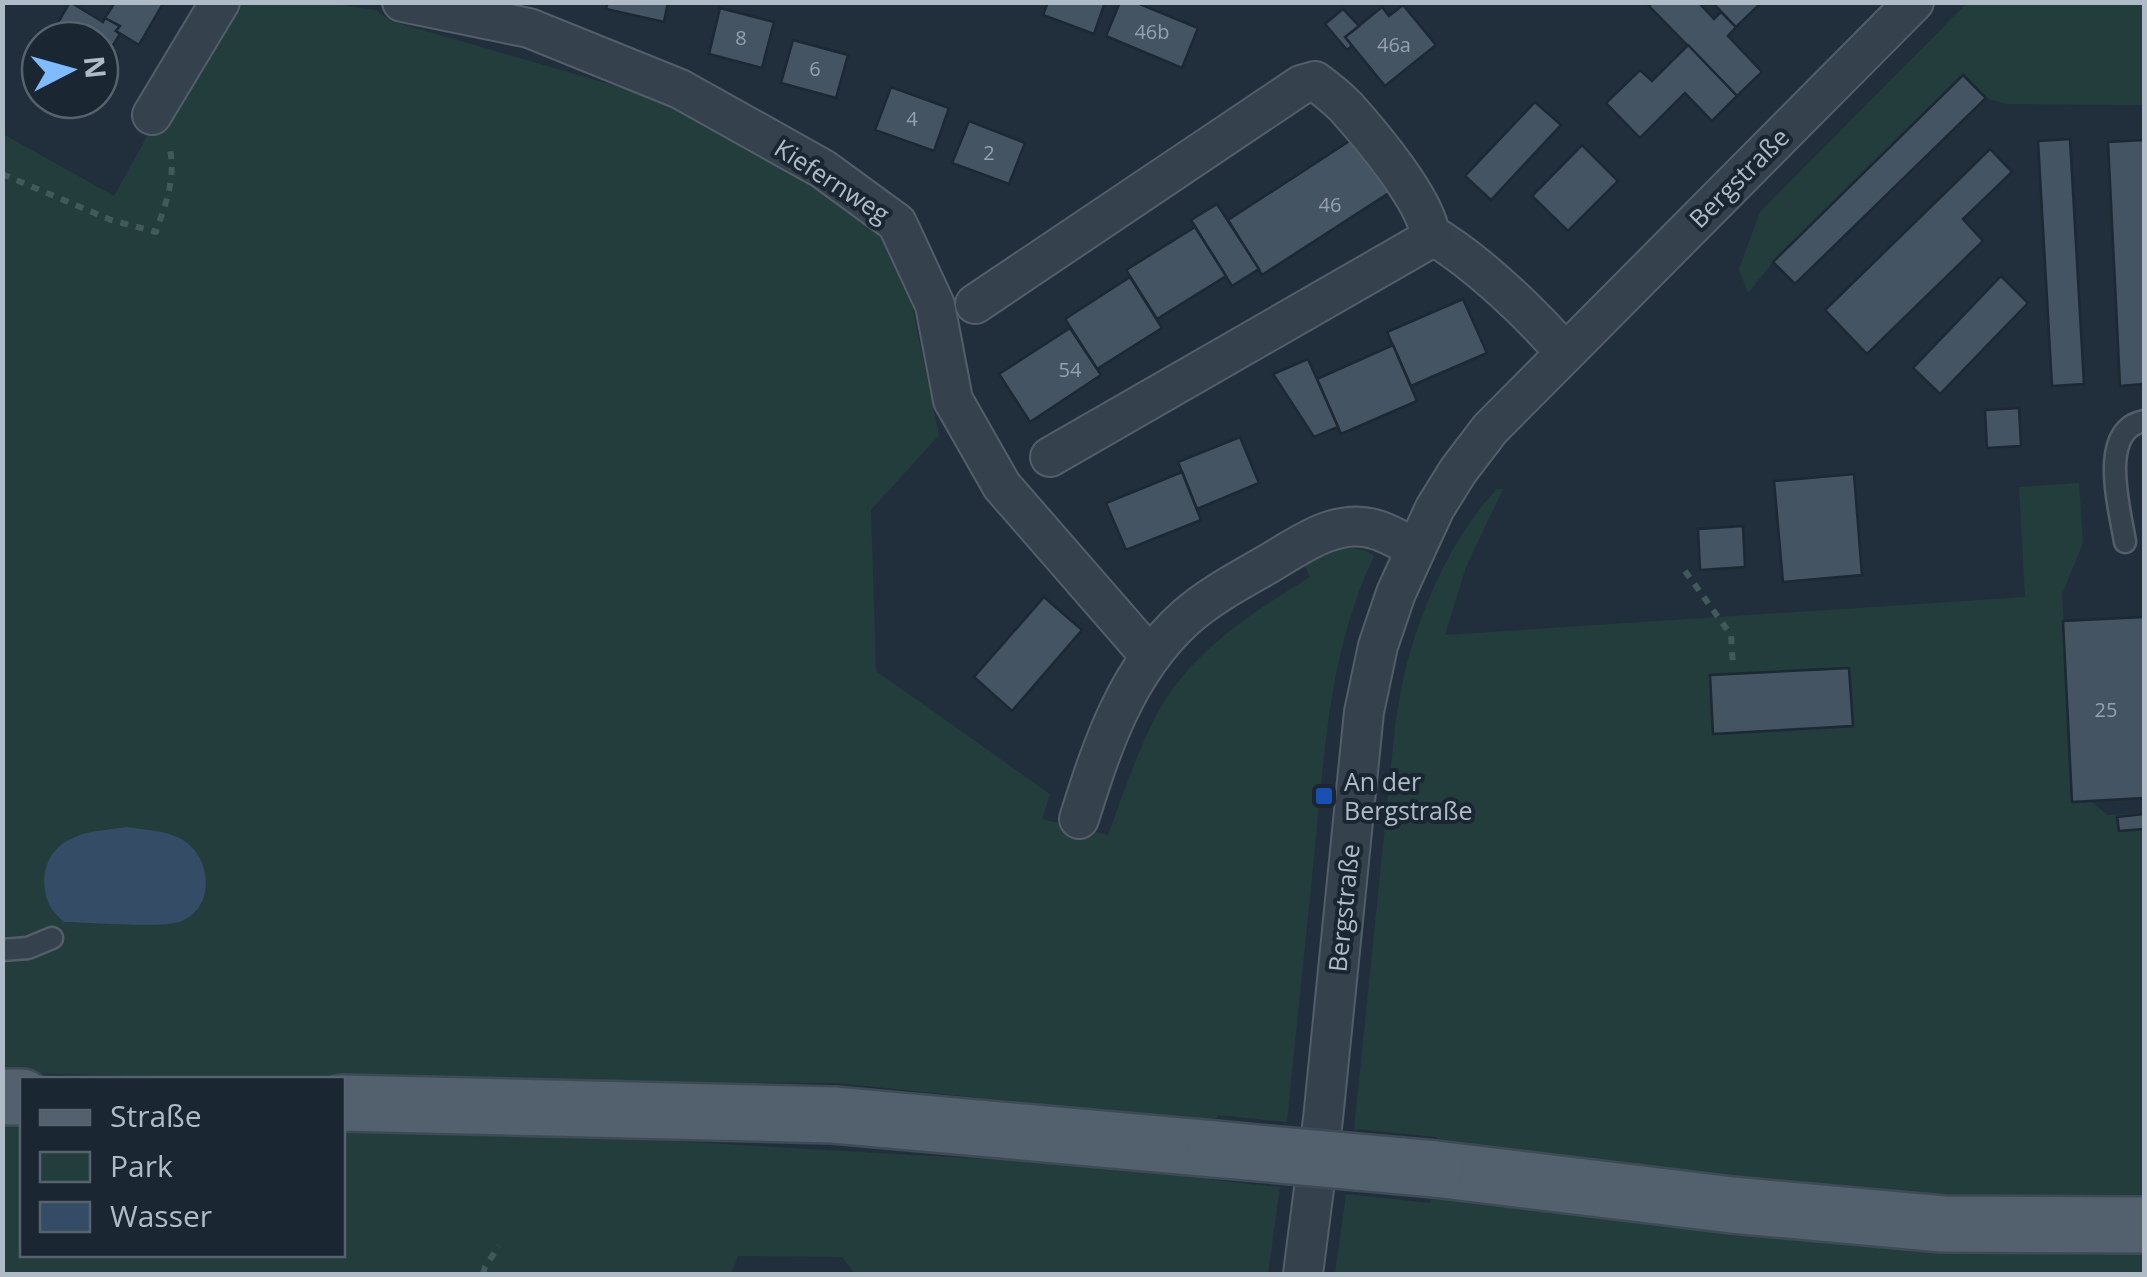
<svg xmlns="http://www.w3.org/2000/svg" width="2147" height="1277" font-family="'Open Sans',sans-serif">
<style>
.green{fill:#233d3d}
.water{fill:#344c65}
.building{fill:#445463;stroke:#1c2833;stroke-width:2.5}
.lines{fill:none;stroke-linecap:round;stroke-linejoin:round}
.lane-casing{stroke:#535e6a;stroke-width:25}
.street-casing{stroke:#535e6a;stroke-width:42}
.primary-casing{stroke:#3e4a55;stroke-width:60}
.path{stroke:#41595a;stroke-width:6;stroke-dasharray:8 8;stroke-linecap:butt}
.lane{stroke:#35414c;stroke-width:20}
.street{stroke:#35414c;stroke-width:38}
.primary{stroke:#53606d;stroke-width:55}
.primary-bridge-casing{stroke:#3e4a55;stroke-width:60;stroke-linecap:butt}
.primary-bridge{stroke:#53606d;stroke-width:55}
.transit-dot{fill:#1a4fb4;stroke:#1a2631;stroke-width:4}
.labels{text-anchor:middle;stroke-width:8;stroke-linejoin:round;paint-order:stroke}
.number-label{font-size:20px;fill:#95a1af}
.street-label{font-size:25px;fill:#b0bbc8;stroke:#1a2631}
.poi-label{font-size:25px;fill:#b0bbc8;stroke:#1a2631;text-anchor:start}
</style>
<rect width="100%" height="100%" fill="#212f3c"/>
<g class="green">
<path d="M324,2l51,8 16,11 246,71 34,13 141,77 69,49 31,75 27,129 -68,75 5,161 174,123 -8,25 66,16c15,-41 29,-83 49,-121 34,-63 95,-101 153,-137l-5,-11c23,-12 46,-27 69,-10 -44,92 -49,192 -59,291 -9,92 -19,183 -28,275l-69,-7 -2,7 -379,-39 -389,-1 -445,-9v-939l111,62 37,-67 24,-13 62,-110 4,-3z"/>
<path d="M1967,3h177v102l-137,-1 -21,-6 -23,-23 -190,187 -25,31 -9,-24 21,-57z"/>
<path d="M2079,483l4,60 -21,51 10,207h19l16,14 37,-2v387l-197,-1 -510,-54v-8l-83,-8 42,-411c4,-20 7,-42 13,-62 17,-59 46,-123 88,-167h6l-37,78 -21,68 580,-38 -6,-110z"/>
<path d="M3,1121h19v133h320l1,-128 101,2 767,44v8l69,7 -12,87h-413l-13,-17 -104,-1 -7,18h-728z"/>
<path d="M1346,1194l84,9 2,-8 712,54v25h-809z"/>
</g>
<path class="water" d="M127,827c17,3 38,3 54,12 30,16 36,67 1,82 -20,8 -93,1 -118,1 -6,-6 -12,-11 -15,-18 -11,-26 -3,-55 24,-66 16,-8 36,-8 54,-11z"/>
<g class="building">
<path d="M70,2l33,20 2,-4 15,8 -4,5 4,3 -10,16 9,6 -19,33v-49h-20l2,-3 -24,-14z"/>
<path d="M115,2h49l-25,43 -23,-14 4,-5 -15,-8z"/>
<path d="M668,2l-4,20 -58,-13 2,-7z"/>
<path d="M1048,2h57l-11,32 -51,-19z"/>
<path d="M1120,2h15l63,26 -16,40 -76,-32z"/>
<path d="M1653,2h45l16,17 7,-7 15,15 -8,9 34,36 -25,24 -88,-90z"/>
<path d="M1712,2h47l1,2 -24,23z"/>
<path d="M1403,5l33,40 -51,41 -40,-49 37,-30 7,9z"/>
<path d="M720,8l54,14 -12,46 -53,-14z"/>
<path d="M1343,9l16,17 -14,11 7,9 -5,4 -22,-26z"/>
<path d="M793,40l55,15 -12,43 -55,-15z"/>
<path d="M1688,45l49,51 -25,25 -27,-28 -45,45 -34,-35 34,-33 12,11z"/>
<path d="M1963,75l23,23 -191,186 -22,-22z"/>
<path d="M891,87l58,21 -15,43 -59,-21z"/>
<path d="M1535,102l26,23 -70,75 -26,-24z"/>
<path d="M969,121l56,22 -16,41 -57,-21z"/>
<path d="M1357,136l35,55 -130,84 -34,-55z"/>
<path d="M2070,139l14,245 -32,2 -14,-245z"/>
<path d="M2144,140v244l-24,2 -12,-244z"/>
<path d="M1582,145l36,36 -50,50 -36,-35z"/>
<path d="M1990,149l22,23 -49,47 20,22 -116,113 -42,-44z"/>
<path d="M1217,204l42,65 -27,17 -41,-66z"/>
<path d="M1195,227l31,49 -69,43 -31,-49z"/>
<path d="M2001,276l27,27 -88,91 -27,-26z"/>
<path d="M1130,277l32,51 -65,41 -32,-50z"/>
<path d="M1463,299l24,54 -76,33 -24,-54z"/>
<path d="M1070,328l31,47 -71,47 -31,-48z"/>
<path d="M1393,345l24,56 -76,33 -24,-55z"/>
<path d="M1308,359l30,68 -24,10 -41,-63z"/>
<path d="M2019,408l2,38 -34,2 -2,-38z"/>
<path d="M1240,437l19,46 -62,26 -19,-47z"/>
<path d="M1182,472l19,48 -75,30 -20,-47z"/>
<path d="M1854,474l8,101 -79,7 -9,-101z"/>
<path d="M1743,526l2,41 -45,3 -2,-41z"/>
<path d="M1044,597l38,33 -70,81 -38,-34z"/>
<path d="M2144,617v181l-72,4 -9,-181z"/>
<path d="M1849,668l4,58 -140,8 -3,-59z"/>
<path d="M2144,814v15l-25,2 -2,-14z"/>
</g>
<g class="lines">
<defs>
<g id="lane">
<path d="M2125,542c-5,-33 -28,-112 19,-121"/>
<path d="M2,950l26,-2 24,-10"/>
</g>
<g id="street">
<path d="M402,2l127,26 151,61 143,80 74,54 38,82 18,95 49,86 148,170"/>
<path d="M152,115l68,-113"/>
<path d="M975,304l326,-219 14,-4c11,8 22,17 31,26 25,28 79,92 84,127 45,26 101,79 135,119"/>
<path d="M1050,457l374,-215 6,-8"/>
<path d="M1079,819c23,-73 47,-147 106,-201 25,-22 55,-38 83,-54 32,-19 68,-46 106,-35 15,4 29,13 42,20"/>
<path d="M1303,1274l20,-155 41,-407 14,-66 18,-53 20,-44 19,-41 23,-37 32,-42 424,-427"/>
</g>
<g id="primary">
<path d="M2,1097h20"/>
<path d="M342,1103l491,12 381,34"/>
<path d="M1435,1169l297,36 211,19 201,1"/>
</g>
</defs>
<use href="#lane" class="lane-casing"/>
<use href="#street" class="street-casing"/>
<use href="#primary" class="primary-casing"/>
<g class="path">
<path d="M2,174l109,46 45,12c10,-30 21,-55 13,-87"/>
<path d="M1685,571l46,64 2,31"/>
<path d="M483,1274l2,-7 14,-21"/>
</g>
<use href="#lane" class="lane"/>
<use href="#street" class="street"/>
<use href="#primary" class="primary"/>
<defs>
<path id="primary-bridge" d="M1214,1149l221,20"/>
</defs>
<use href="#primary-bridge" class="primary-bridge-casing"/>
<use href="#primary-bridge" class="primary-bridge"/>
</g>
<rect class="transit-dot" x="1314" y="786" width="20" height="20" rx="5"/>
<g class="labels">
<g class="number-label">
<text x="1152" y="39">46b</text>
<text x="741" y="45">8</text>
<text x="1394" y="52">46a</text>
<text x="815" y="76">6</text>
<text x="912" y="126">4</text>
<text x="989" y="160">2</text>
<text x="1330" y="212">46</text>
<text x="1070" y="377">54</text>
<text x="2106" y="717">25</text>
</g>
<g class="street-label">
<text transform="translate(1739 178) rotate(-45)" y="9">Bergstraße</text>
<text transform="translate(832 181) rotate(33)" y="9">Kiefernweg</text>
<text transform="translate(1344 908) rotate(-84)" y="9">Bergstraße</text>
</g>
<g class="poi-label">
<text x="1344" y="791">An der<tspan x="1344" dy="29">Bergstraße</tspan></text>
</g>
</g>
<rect width="2147" height="1277" fill="none" stroke="#b0bbc8" stroke-width="10"/>
<rect x="20" y="1077" width="325" height="180" fill="#1a2631" stroke="#56626d" stroke-width="2.5"/>
<rect x="40" y="1110" width="50" height="15" fill="#53606d" stroke="#56626d" stroke-width="2.5"/>
<text x="110" y="1127" font-size="30" fill="#b0bbc8">Straße</text>
<rect x="40" y="1152" width="50" height="30" fill="#233d3d" stroke="#56626d" stroke-width="2.5"/>
<text x="110" y="1177" font-size="30" fill="#b0bbc8">Park</text>
<rect x="40" y="1202" width="50" height="30" fill="#344c65" stroke="#56626d" stroke-width="2.5"/>
<text x="110" y="1227" font-size="30" fill="#b0bbc8">Wasser</text>
<g transform="translate(70 70) rotate(84)"><circle r="48" fill="#1a2631" stroke="#56626d" stroke-width="2.5"/>
<path d="M0-8L18 38L0 25L-18 38Z" fill="#7fbbfe"/>
<text y="-15" font-size="28" font-weight="bold" text-anchor="middle" fill="#b0bbc8">N</text>
</g>
</svg>
